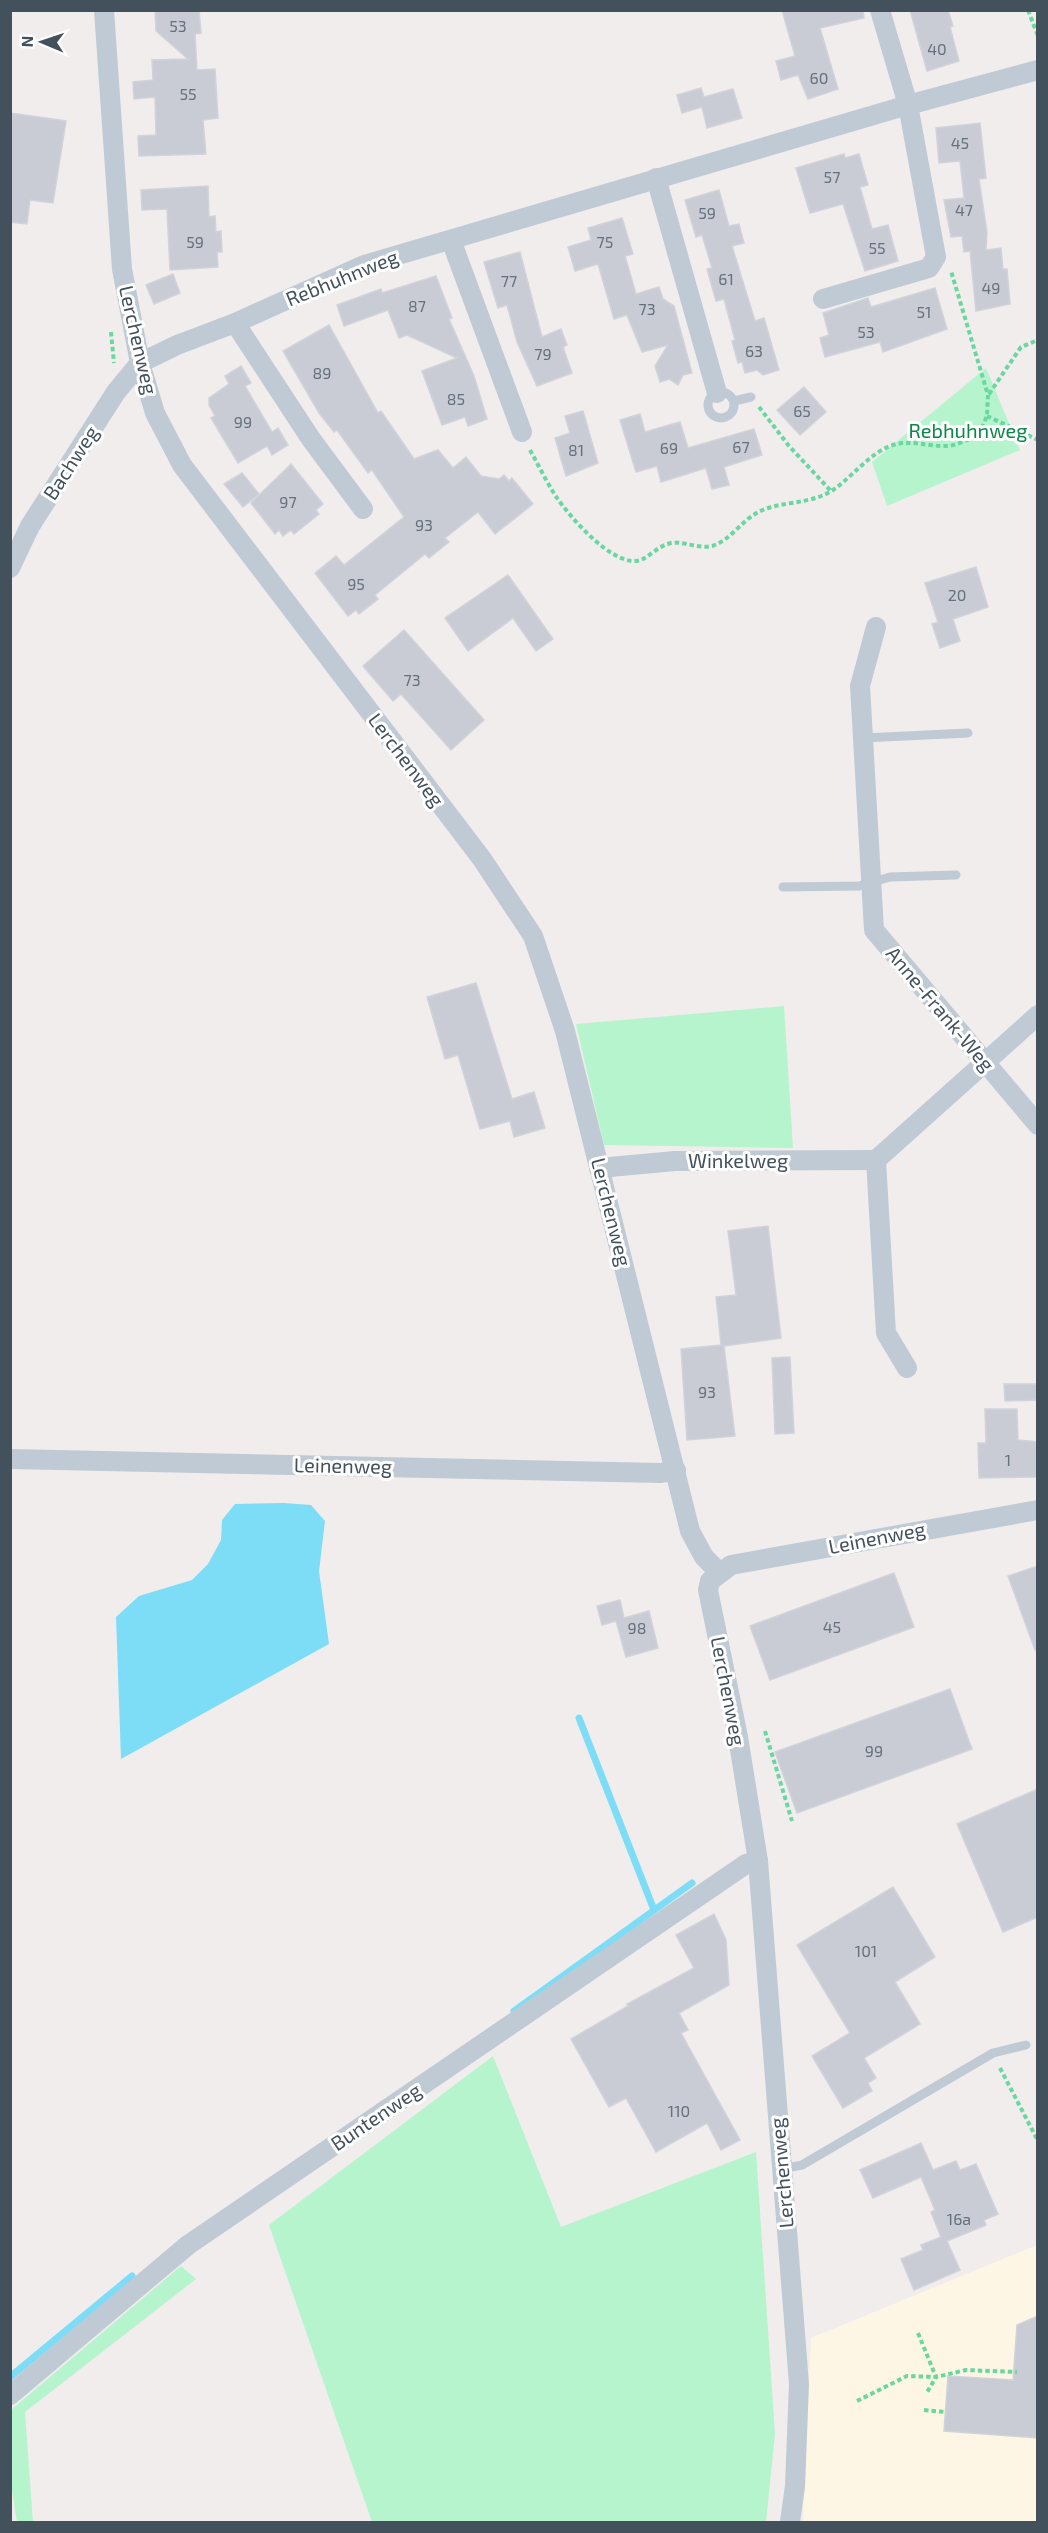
<svg xmlns="http://www.w3.org/2000/svg" width="1048" height="2533" font-family="'Exo 2',sans-serif">
<style>
.commercial{fill:#fef6e4}
.green{fill:#b6f4cd}
.water{fill:#7dddf6}
.lines{fill:none;stroke-linecap:round;stroke-linejoin:round}
.stream{stroke:#7dddf6;stroke-width:7}
.building{fill:#c9ccd4;stroke:#d1d3da;stroke-width:1.5}
.path{stroke:#6ad6a0;stroke-width:4;stroke-dasharray:4.5 3;stroke-linecap:butt}
.service{stroke:#bfcad5;stroke-width:9}
.minor{stroke:#bfcad5;stroke-width:20}
.labels{text-anchor:middle;stroke-width:6;stroke-linejoin:round;paint-order:stroke}
.number-label{font-size:16px;fill:#64707b}
.street-label{font-size:20px;fill:#43515d;stroke:#fff}
.park-label{font-size:20px;fill:#0c8749;stroke:#fff}
</style>
<rect width="100%" height="100%" fill="#f1eded"/>
<path class="commercial" d="M1037,2245v277h-234l8,-184z"/>
<g class="green">
<path d="M986,368l34,82 -133,56 -15,-44z"/>
<path d="M784,1006l9,142 -189,-3 -28,-121z"/>
<path d="M493,2056l68,171 195,-75 19,282 -9,88h-394l-103,-297z"/>
<path d="M181,2266l15,13 -171,133 8,110h-16l-6,-38v-74z"/>
</g>
<path class="water" d="M284,1503l27,2 14,16 -6,50 10,73 -208,115 -5,-142 23,-21 53,-16 16,-16 13,-24 1,-20 13,-16z"/>
<g class="lines">
<g class="stream">
<path d="M579,1718l75,192"/>
<path d="M514,2011l178,-128"/>
<path d="M10,2377l122,-101"/>
</g>
</g>
<g class="building">
<path d="M155,10h44l2,23 -6,1 2,36 18,-1 3,49 -15,2 3,34 -67,2 -1,-20 18,-1 -1,-38 -21,2 -1,-17 20,-2 -1,-20 36,-1 -32,-28z"/>
<path d="M782,10h81l1,8 -44,10 18,61 -30,10 -10,-24 -17,5 -5,-19 19,-5z"/>
<path d="M910,10h38l5,16 -3,1 9,34 -32,10z"/>
<path d="M701,88l3,9 29,-8 9,29 -35,10 -5,-21 -20,6 -5,-18z"/>
<path d="M10,113l56,8 -13,82 -23,-3 -3,24 -17,-2z"/>
<path d="M980,123l6,55 -7,1 8,53 -1,18 15,-2 2,21h4l3,35 -34,7 -6,-60 -6,1 -2,-16 -11,1 -7,-37 20,-2 -4,-37 -21,2 -3,-35z"/>
<path d="M844,154l1,4 14,-4 9,31 -8,2 12,42 16,-4 10,36 -33,10 -22,-67 -33,9 -14,-45z"/>
<path d="M208,186l1,31 6,-1 1,16 5,-1 1,21h-5l1,15 -48,3 -3,-61 -25,1 -1,-20z"/>
<path d="M719,190l10,36 10,-2 5,19 -12,3 23,75 9,-3 15,52 -16,5 -6,-5 -12,3 -3,-11 -4,1 -6,-22 3,-1 -11,-41 -8,2 -9,-32 5,-1 -10,-33 -6,2 -11,-37z"/>
<path d="M622,218l11,36 -8,2 11,38 23,-7 4,12 11,7 18,67 -9,2 -5,10 -9,-6 -9,3 -5,-16 13,-21 -26,7 -15,-37 -13,4 -16,-55 -23,7 -7,-24 23,-7 -3,-12z"/>
<path d="M520,252l22,85 19,-8 6,16 -4,2 9,26 -35,13 -20,-44 -10,-37 -9,3 -14,-46z"/>
<path d="M173,274l7,19 -26,11 -8,-19z"/>
<path d="M436,276l16,42 -3,1 25,57 13,43 -19,7 -3,-9 -23,8 -20,-54 35,-13 -50,-23 -8,3 -11,-28 -44,16 -7,-21 44,-16 1,4z"/>
<path d="M935,288l12,41 -64,23 -3,-10 -55,15 -5,-19 9,-3 -6,-22 45,-15 3,9z"/>
<path d="M329,325l49,88 3,-2 33,48 24,-9 15,18 13,-11 15,19 18,3 5,-4 5,6 3,-3 21,26 -38,30 -17,-22 -33,26 4,4 -20,16 -4,-4 -50,41 3,4 -19,15 -3,-4 -8,6 -33,-43 21,-17 8,9 60,-48 -32,-47 -4,3 -31,-43 -3,2 -15,-19 -36,-62z"/>
<path d="M241,366l10,17 -6,3 27,46 6,-4 10,17 -16,10 -5,-9 -29,17 -27,-45 4,-2 -6,-11v-7l20,-14 -4,-8z"/>
<path d="M804,387l22,25 -26,23 -23,-25z"/>
<path d="M583,411l15,52 -32,13 -11,-38 15,-5 -5,-17z"/>
<path d="M640,414l5,18 35,-10 8,26 66,-19 8,26 -38,12 5,18 -17,4 -6,-21 -45,14 -4,-16 -21,6 -16,-52z"/>
<path d="M291,464l32,40 -7,6 3,4 -25,20 -3,-4 -8,6 -4,-6 -4,4 -24,-31z"/>
<path d="M242,473l17,21 -16,13 -19,-23z"/>
<path d="M976,567l12,40 -35,12 7,22 -20,7 -8,-24 6,-2 -13,-39z"/>
<path d="M508,575l45,64 -17,12 -23,-33 -45,33 -23,-33z"/>
<path d="M404,630l80,90 -33,30 -50,-56 -8,7 -30,-35z"/>
<path d="M476,983l36,116 22,-7 11,36 -31,9 -4,-16 -30,8 -22,-74 -13,4 -18,-62z"/>
<path d="M768,1226l13,112 -57,8 11,90 -48,4 -6,-91 40,-4 -5,-48 20,-2 -8,-64z"/>
<path d="M790,1357l4,76 -19,1 -3,-76z"/>
<path d="M1004,1384h34v16l-33,1z"/>
<path d="M985,1409h32l1,31 20,2v35l-59,1 -1,-35h8z"/>
<path d="M1038,1566v83l-3,1 -27,-74z"/>
<path d="M894,1573l20,54 -144,53 -20,-54z"/>
<path d="M620,1600l4,18 25,-7 9,37 -32,9 -10,-36 -14,4 -5,-19z"/>
<path d="M950,1689l22,60 -175,64 -22,-61z"/>
<path d="M1038,1789v128l-35,15 -46,-108z"/>
<path d="M893,1887l42,70 -40,25 25,42 -56,34 12,20 -8,5 4,8 -29,17 -31,-52 38,-23 -53,-88z"/>
<path d="M714,1914l12,26 3,45 -50,28 9,17 -7,3 59,107 -19,10 -14,-27 -51,29 -30,-54 -17,9 -38,-68 57,-33 -1,-2 67,-36 -18,-33z"/>
<path d="M921,2143l12,27 23,-9 4,9 16,-6 22,50 -14,6 2,5 -39,16 13,29 -46,20 -13,-31 22,-9 -2,-5 20,-8 -10,-25 4,-2 -14,-33 -48,21 -13,-28z"/>
<path d="M1038,2316v122l-94,-7 4,-55 65,4 4,-55z"/>
</g>
<g class="lines">
<g class="path">
<path d="M1028,10l10,26"/>
<path d="M111,332l3,31"/>
<path d="M989,394l32,-47 17,-7"/>
<path d="M759,407l30,39 42,45"/>
<path d="M987,416l51,24"/>
<path d="M530,450c9,16 17,33 27,48 14,20 53,65 79,63 12,-1 20,-15 35,-18 13,-2 27,6 41,3 17,-5 28,-23 43,-32 21,-14 54,-8 78,-24 19,-13 35,-35 57,-44 18,-7 35,0 54,0 11,1 24,-7 34,-10l9,-20 1,-21 -37,-124"/>
<path d="M765,1731l27,90"/>
<path d="M1000,2068l38,73"/>
<path d="M918,2333l18,44 -10,17"/>
<path d="M857,2401l50,-25 29,1 30,-7 51,2"/>
<path d="M924,2410l21,2"/>
</g>
<g class="service">
<circle cx="721" cy="405" r="13"/>
<path d="M734,401l17,-4"/>
<path d="M863,738l105,-5"/>
<path d="M783,887l76,-1 31,-9 66,-2"/>
<path d="M781,2169l21,-4 191,-112 33,-8"/>
</g>
<g class="minor">
<path d="M104,10l18,259 18,94 15,50 27,52 300,394 51,77 32,95 125,500 14,26 15,15"/>
<path d="M656,178l61,215"/>
<path d="M451,240l71,192"/>
<path d="M823,299l106,-31 7,-11 -28,-152 -28,-95"/>
<path d="M235,323l76,116 52,70"/>
<path d="M10,568l20,-42 86,-134 24,-29 37,-18 58,-22 129,-58 544,-160 130,-35"/>
<path d="M876,627l-16,59 14,244 164,195"/>
<path d="M599,1168l76,-7 201,-1"/>
<path d="M907,1368l-21,-35 -10,-173 162,-145"/>
<path d="M10,1459l651,14 15,-3"/>
<path d="M10,2395l178,-150 558,-381 12,-3"/>
<path d="M790,2522l5,-36 4,-102 -41,-523 -20,-124 -30,-147 2,-9 21,-16 307,-55"/>
</g>
</g>
<g class="labels">
<g class="number-label">
<text x="178" y="32">53</text>
<text x="937" y="55">40</text>
<text x="819" y="84">60</text>
<text x="188" y="100">55</text>
<text x="960" y="149">45</text>
<text x="832" y="183">57</text>
<text x="964" y="216">47</text>
<text x="707" y="219">59</text>
<text x="195" y="248">59</text>
<text x="605" y="248">75</text>
<text x="877" y="254">55</text>
<text x="726" y="285">61</text>
<text x="509" y="287">77</text>
<text x="991" y="294">49</text>
<text x="417" y="312">87</text>
<text x="647" y="315">73</text>
<text x="924" y="318">51</text>
<text x="866" y="338">53</text>
<text x="754" y="357">63</text>
<text x="543" y="360">79</text>
<text x="322" y="379">89</text>
<text x="456" y="405">85</text>
<text x="802" y="417">65</text>
<text x="243" y="428">99</text>
<text x="741" y="453">67</text>
<text x="669" y="454">69</text>
<text x="576" y="456">81</text>
<text x="288" y="508">97</text>
<text x="424" y="531">93</text>
<text x="356" y="590">95</text>
<text x="957" y="601">20</text>
<text x="412" y="686">73</text>
<text x="707" y="1398">93</text>
<text x="1008" y="1466">1</text>
<text x="832" y="1633">45</text>
<text x="637" y="1634">98</text>
<text x="874" y="1757">99</text>
<text x="866" y="1957">101</text>
<text x="679" y="2117">110</text>
<text x="959" y="2225">16a</text>
</g>
<g class="street-label">
<text transform="translate(342 278) rotate(-22)" y="7">Rebhuhnweg</text>
<text transform="translate(138 340) rotate(77)" y="7">Lerchenweg</text>
<text transform="translate(71 463) rotate(-57)" y="7">Bachweg</text>
<text transform="translate(406 760) rotate(53)" y="7">Lerchenweg</text>
<text transform="translate(940 1009) rotate(50)" y="7">Anne-Frank-Weg</text>
<text x="738" y="1168">Winkelweg</text>
<text transform="translate(611 1212) rotate(76)" y="7">Lerchenweg</text>
<text transform="translate(343 1466) rotate(1)" y="7">Leinenweg</text>
<text transform="translate(877 1538) rotate(-11)" y="7">Leinenweg</text>
<text transform="translate(728 1691) rotate(79)" y="7">Lerchenweg</text>
<text transform="translate(376 2117) rotate(-34)" y="7">Buntenweg</text>
<text transform="translate(782 2173) rotate(-95)" y="7">Lerchenweg</text>
</g>
<g class="park-label">
<text x="968" y="438">Rebhuhnweg</text>
</g>
</g>
<rect width="1048" height="2533" fill="none" stroke="#43515d" stroke-width="24"/>
<g transform="translate(42 42) rotate(272)" stroke="#ffffff" stroke-width="4.5" paint-order="stroke">
<path d="M0-4.5L10 22L0 15L-10 22Z" fill="#43515d"/>
<text y="-9" font-size="16" font-weight="bold" text-anchor="middle" fill="#43515d">N</text>
</g>
</svg>
